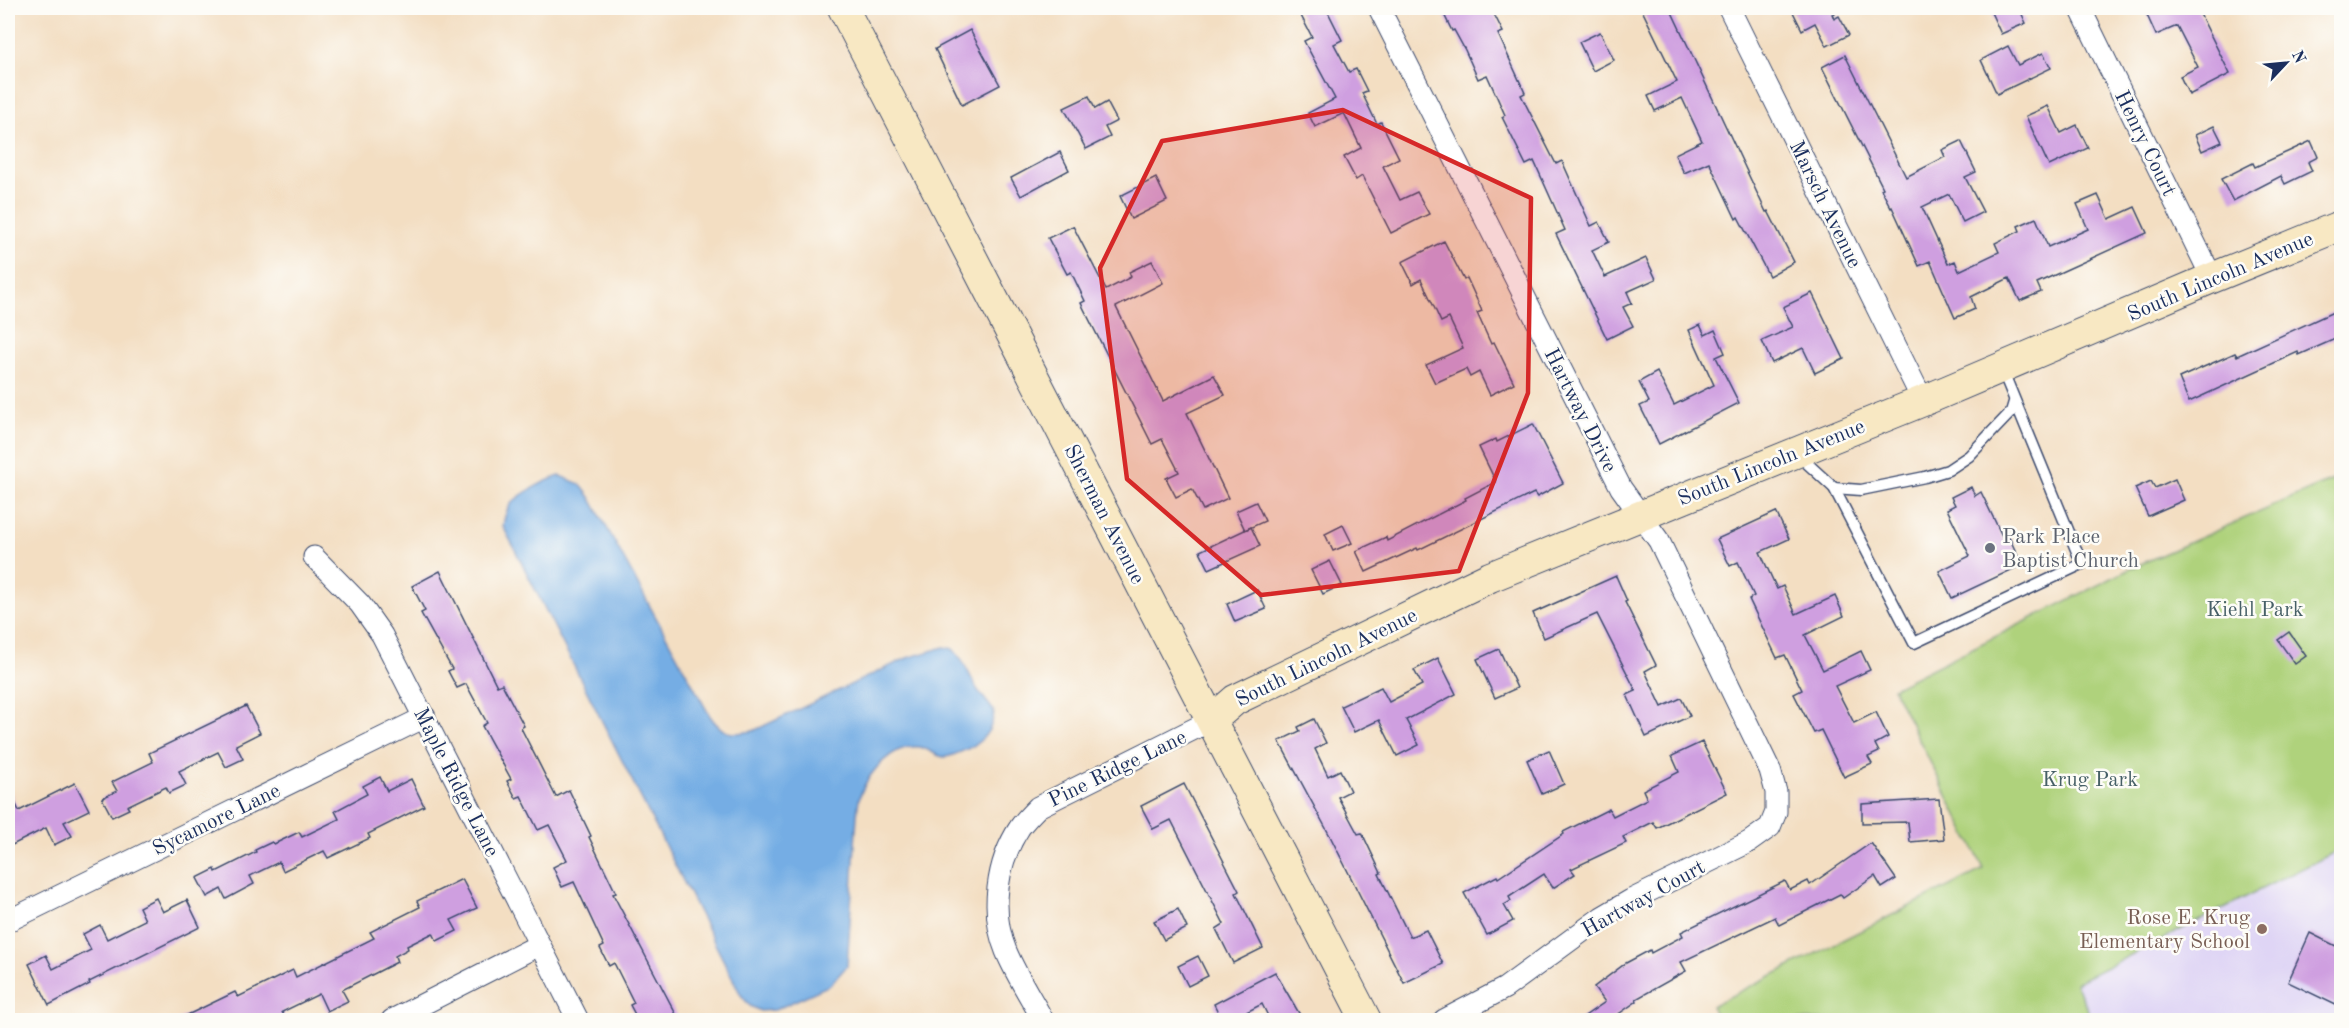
<svg xmlns="http://www.w3.org/2000/svg" width="2349" height="1028" font-family="'Old Standard TT',serif">
<style>
.built{fill:#dfd5f5}
.green{fill:#afd27b;stroke:#65806c;stroke-width:1.5}
.water{fill:#74ade4;stroke:#486ea1;stroke-width:1.5}
.building{fill:#cf9fe0}
.lines{fill:none;stroke-linecap:round;stroke-linejoin:round}
.lane-casing{stroke:#3b496d;stroke-width:13}
.street-casing{stroke:#3b496d;stroke-width:23}
.secondary-casing{stroke:#3b496d;stroke-width:32}
.lane{stroke:#fff;stroke-width:10}
.street{stroke:#fff;stroke-width:21}
.secondary{stroke:#f8e8c3;stroke-width:30}
.marked{fill:#d62828;fill-opacity:0.2;stroke:#d62828;stroke-width:4.5;stroke-linejoin:round}
.worship-dot{fill:#6b7280;stroke:#fdfcf7;stroke-width:2}
.education-dot{fill:#8d6e63;stroke:#fdfcf7;stroke-width:2}
.labels{text-anchor:middle;stroke-width:5;stroke-linejoin:round;paint-order:stroke}
.street-label{font-size:21px;fill:#1b2f5e;stroke:#fdfcf7}
.worship-label{font-size:21px;fill:#5b616d;stroke:#fdfcf7;text-anchor:start}
.park-label{font-size:21px;fill:#476067;stroke:#fdfcf7}
.education-label{font-size:21px;fill:#785e54;stroke:#fdfcf7;text-anchor:end}
</style>
<rect width="100%" height="100%" fill="#fdfcf7"/>
<filter id="ink" filterUnits="userSpaceOnUse"><feTurbulence type="fractalNoise" baseFrequency=".0167" numOctaves="2"/><feDisplacementMap in="SourceGraphic" scale="12" xChannelSelector="R" yChannelSelector="G"/><feConvolveMatrix kernelMatrix="1 2 1 2 8 2 1 2 1" color-interpolation-filters="sRGB"/></filter>
<filter id="wash" filterUnits="userSpaceOnUse"><feTurbulence type="fractalNoise" baseFrequency=".008" numOctaves="4" result="noise"/><feDisplacementMap in="SourceGraphic" scale="24" xChannelSelector="R" yChannelSelector="G"/><feGaussianBlur stdDeviation="1.35" result="paint"/><feColorMatrix in="noise" values="0 0 0 0 0 0 0 0 0 0 0 0 0 0 0 0 0 1.4 0 .05"/><feComposite in="paint" operator="in"/></filter>
<g filter="url(#wash)">
<rect width="100%" height="100%" fill="#f3dec2"/>
<path class="built" d="M2341,849v171h-248l-19,-36z"/>
<path class="green" d="M2341,476v373l-266,134 18,37h-375l-7,-14 273,-137 -91,-181 243,-122z"/>
<path class="water" d="M560,476l20,8 10,13 120,219c13,19 21,19 43,15l154,-73 37,-11 9,2 9,11 15,29 17,22c-1,23 -16,35 -36,42 -5,2 -9,4 -14,4 -9,-1 -16,-9 -25,-10 -26,-3 -49,24 -58,46 -3,6 -3,15 -4,22l-10,151 -17,19 -55,25 -15,1 -10,-5 -9,-11 -238,-469c1,-8 3,-15 8,-22 8,-10 37,-25 49,-28z"/>
<g id="blocks">
<g class="building">
<path d="M1297,8h29l16,32 -8,4 15,28 7,-3 11,22 -5,2 15,31 4,-2 18,36 -16,8 17,34 17,-8 12,22 -38,19 -29,-57 -6,4 -12,-23 17,-9 -17,-35 -29,14 -7,-14 27,-14 -31,-58 8,-4z"/>
<path d="M1441,8h50l12,24 -5,2 27,59 -4,2 35,69 6,-3 29,65 8,-4 10,20 -17,8 13,27 41,-19 10,21 -29,13 5,11 -9,4 10,19 -26,13 -51,-105 9,-4 -31,-69 -8,4 -24,-48 3,-2 -18,-40 -9,4 -13,-29 -11,-20 -2,1z"/>
<path d="M1641,8h29l96,204 2,-1 26,51 -25,14 -31,-59 -2,2 -27,-57 -25,11 -9,-19 27,-13 -20,-43 -27,13 -7,-15 29,-14z"/>
<path d="M1791,8h55l-14,6 2,5 5,-3 10,19 -22,11 -12,-23 -13,7z"/>
<path d="M1989,8h30l7,15 -25,11z"/>
<path d="M2158,8h39l33,66 -41,21 -9,-19 18,-9 -21,-41 -21,9 -10,-22z"/>
<path d="M970,30l30,55 -38,20 -27,-56z"/>
<path d="M1600,32l14,28 -21,11 -14,-29z"/>
<path d="M2008,46l10,19 25,-12 8,15 -54,26 -16,-34z"/>
<path d="M1845,55l61,122 39,-20 -3,-7 19,-9 15,31 -11,5 18,35 -20,10 -14,-28 -27,13 26,57 7,-3 4,10 40,-19 -4,-9 25,-12 -2,-5 18,-8 12,29 40,-18 -11,-25 21,-9 11,24 26,-12 12,26 -110,50 4,9 -21,9 -11,-23 -38,19 4,12 -20,9 -25,-57 -11,5 -27,-59 -1,1 -10,-19 2,-1 -61,-121z"/>
<path d="M1089,96l6,13 12,-7 10,19 -12,6 5,10 -24,12 -22,-41z"/>
<path d="M2048,106l13,27 16,-8 11,23 -39,18 -23,-50z"/>
<path d="M2214,126l8,16 -20,9 -7,-16z"/>
<path d="M2311,141l7,16 -10,5 4,9 -27,13 -4,-8 -48,25 -12,-22 32,-16 2,4z"/>
<path d="M1060,152l9,18 -48,26 -10,-18z"/>
<path d="M1156,178l11,23 -36,18 -11,-23z"/>
<path d="M1073,226l33,64 25,-13 -2,-5 23,-11 11,22 -47,24 47,94 51,-26 11,20 -38,18 41,85 -25,12 -11,-21 -16,8 -10,-19 13,-6 -17,-33 -10,5 -71,-141 4,-2 -14,-29 -4,2 -19,-36z"/>
<path d="M1444,241l20,39 3,-2 15,33 -5,2 14,31 3,-2 20,41 -24,12 -11,-23 -9,5 -4,-8 -31,14 -9,-18 37,-17 -14,-30 -8,4 -20,-43 -8,5 -11,-22z"/>
<path d="M1812,293l32,66 -29,14 -12,-25 -31,15 -10,-22 31,-14 -10,-20z"/>
<path d="M2342,308v28l-43,19 -1,-3 -109,50 -10,-24 56,-25 2,3z"/>
<path d="M1700,325l5,10 10,-5 10,23 -9,4 23,46 -80,41 -19,-38 9,-4 -10,-20 18,-10 17,33 40,-20 -25,-55z"/>
<path d="M1533,424l30,59 -26,14 -3,-4 -116,57 -1,-2 -51,24 -10,-21 30,-14 1,4 79,-41 -1,-2 31,-16 -17,-35 17,-8 1,3z"/>
<path d="M2175,479l9,21 -36,16 -13,-28 16,-7 4,7z"/>
<path d="M1971,487l4,9 6,-4 23,48 5,-3 13,28 -70,33 -13,-27 31,-15 -23,-47 8,-4 -4,-8z"/>
<path d="M1256,502l9,19 -20,9 -9,-19z"/>
<path d="M1776,512l13,27 -29,13 17,37 6,-3 13,28 39,-18 9,20 -39,19 18,35 38,-19 9,19 -35,16 19,37 22,-11 12,25 -13,7 4,8 -11,5 4,7 -28,13 -23,-47 -7,3 -20,-39 8,-4 -17,-35 -8,3 -10,-21 -18,-38 5,-3 -16,-34 -8,4 -13,-27z"/>
<path d="M1343,525l9,18 -19,8 -8,-17z"/>
<path d="M1251,527l9,19 -51,23 -9,-18z"/>
<path d="M1330,561l12,24 -19,9 -12,-24z"/>
<path d="M440,571l57,115 5,-2 22,42 -3,2 35,69 13,-7 22,46 -2,1 27,56 -3,1 66,126h-41l-8,-15 4,-2 -20,-40 -5,3 -9,-18 4,-2 -30,-64 -12,5 -9,-20 14,-7 -18,-35 -11,5 -17,-34 -5,2 -9,-17 4,-2 -29,-53 5,-3 -21,-39 -9,4 -9,-17 4,-2 -31,-56 4,-2 -13,-25z"/>
<path d="M1616,576l11,25 -2,1 31,63 -11,6 17,36 19,-9 9,18 -44,21 -19,-42 9,-4 -39,-77 -53,24 -11,-25z"/>
<path d="M1257,590l9,19 -31,13 -8,-18z"/>
<path d="M2289,632l17,24 -11,8 -17,-24z"/>
<path d="M1499,649l18,39 -22,10 -18,-39z"/>
<path d="M1438,658l18,36 -50,26 13,25 -22,11 -18,-36 -25,12 -13,-26 40,-19 8,15 33,-17 -8,-15z"/>
<path d="M246,706l14,27 -24,12 7,14 -17,8 -8,-15 -39,19 7,14 -17,8 -3,-6 -39,19 2,3 -17,8 -10,-19 15,-7 -5,-9 41,-20 -4,-9z"/>
<path d="M1314,719l12,24 -11,6 13,27 12,-6 10,21 -12,6 20,37 4,-1 19,40 -2,1 31,63 16,-7 17,34 -39,19 -75,-149 -50,-93 21,-10 -2,-4z"/>
<path d="M1702,742l25,51 -70,35 -4,-6 -30,15 3,6 -55,26 4,5 -22,14 -9,-14 -35,23 2,4 -7,4 9,16 -26,14 -23,-42 33,-17 1,2 66,-44 -1,-2 46,-23 4,7 34,-17 -4,-9 36,-18 -7,-16z"/>
<path d="M1549,750l15,34 -22,10 -15,-34z"/>
<path d="M380,777l7,14 24,-12 13,27 -56,28 2,4 -42,20 -4,-7 -41,20 -4,-9 -29,14 4,8 -28,15 -5,-10 -14,8 -10,-19 18,-9 1,3 40,-20 -1,-2 17,-8 2,2 25,-12 3,5 37,-18 -4,-8 32,-17 -4,-8z"/>
<path d="M75,783l14,27 -25,12 8,14 -18,9 -8,-17 -38,19v-60l11,24z"/>
<path d="M1184,784l55,107 -3,2 27,55 -30,15 -17,-34 8,-5 -53,-104 -18,9 -12,-23z"/>
<path d="M1939,799l5,40 -34,3 -2,-20 -46,1v-19z"/>
<path d="M1871,843l25,36 -14,9 -7,-12 -32,22 -3,-4 -61,31 -4,-8 -94,45 5,9 -50,28 1,2 -27,19h-31l26,-18 -11,-15 32,-24 24,-13 1,3 32,-17 -2,-4 104,-51 5,9 18,-9 2,4z"/>
<path d="M462,879l15,29 -26,12 6,11 -20,10 -4,-8 -26,13 1,3 -13,7 2,6 -55,28 6,11 -21,10 -8,-17 -37,18 5,8h-110l58,-28 3,5 55,-27 3,7 78,-39 -4,-6 50,-25 -3,-6z"/>
<path d="M156,898l7,14 24,-12 13,27 -111,55 1,2 -41,21 -20,-41 17,-9 7,14 38,-19 -8,-16 17,-9 7,14 38,-19 -6,-13z"/>
<path d="M1178,909l9,19 -23,12 -10,-19z"/>
<path d="M2310,933l32,16v59l-54,-26z"/>
<path d="M1198,956l10,20 -20,10 -10,-20z"/>
<path d="M1275,972l28,48h-33l-8,-16 -31,16h-9l-8,-16z"/>
</g>
</g>
</g>
<g filter="url(#ink)">
<use href="#blocks" fill-opacity="0" stroke="#3b496d" stroke-width="1.5"/>
<g class="lines">
<defs>
<g id="lane">
<path d="M1798,455l36,33 80,155 168,-79 -80,-195"/>
<path d="M1834,488l27,2 64,-13 23,-7 21,-14 42,-44 3,-10"/>
</g>
<g id="street">
<path d="M1379,8l242,480 38,53 111,229 6,22v20l-6,15 -21,15 -118,58 -29,17 -97,71 -61,32"/>
<path d="M1729,8l194,393"/>
<path d="M2080,8l132,270"/>
<path d="M314,557l46,47 22,31 196,385"/>
<path d="M8,921l417,-204"/>
<path d="M392,1020l147,-75"/>
<path d="M1043,1020c-12,-22 -27,-45 -37,-69 -16,-39 -10,-88 14,-124 5,-7 12,-14 18,-20l174,-87"/>
</g>
<g id="secondary">
<path d="M843,8l523,1012"/>
<path d="M1212,720l23,-20 255,-123 433,-176 289,-123 130,-53"/>
</g>
</defs>
<use href="#lane" class="lane-casing"/>
<use href="#street" class="street-casing"/>
<use href="#secondary" class="secondary-casing"/>
<use href="#lane" class="lane"/>
<use href="#street" class="street"/>
<use href="#secondary" class="secondary"/>
</g>
</g>
<path class="marked" d="M1343,110l188,88 -3,195 -69,178 -198,24 -134,-116 -27,-211 62,-127z"/>
<circle class="worship-dot" cx="1990" cy="548" r="6"/>
<circle class="education-dot" cx="2262" cy="929" r="6"/>
<g class="labels">
<g class="street-label">
<text transform="translate(2146 143) rotate(64)" y="7">Henry Court</text>
<text transform="translate(1826 204) rotate(64)" y="7">Marsch Avenue</text>
<text transform="translate(2220 276) rotate(-23)" y="7">South Lincoln Avenue</text>
<text transform="translate(1581 410) rotate(63)" y="7">Hartway Drive</text>
<text transform="translate(1771 462) rotate(-22)" y="7">South Lincoln Avenue</text>
<text transform="translate(1105 514) rotate(63)" y="7">Sherman Avenue</text>
<text transform="translate(1326 657) rotate(-26)" y="7">South Lincoln Avenue</text>
<text transform="translate(1117 768) rotate(-26)" y="7">Pine Ridge Lane</text>
<text transform="translate(457 782) rotate(63)" y="7">Maple Ridge Lane</text>
<text transform="translate(216 819) rotate(-26)" y="7">Sycamore Lane</text>
<text transform="translate(1643 898) rotate(-29)" y="7">Hartway Court</text>
</g>
<g class="worship-label">
<text x="2002" y="543">Park Place<tspan x="2002" dy="24">Baptist Church</tspan></text>
</g>
<g class="park-label">
<text x="2255" y="616">Kiehl Park</text>
<text x="2090" y="786">Krug Park</text>
</g>
<g class="education-label">
<text x="2250" y="924">Rose E. Krug<tspan x="2250" dy="24">Elementary School</tspan></text>
</g>
</g>
<rect width="2349" height="1028" fill="none" stroke="#fdfcf7" stroke-width="30"/>
<g transform="translate(2286 63) rotate(64)" stroke="#fdfcf7" stroke-width="4.5" paint-order="stroke">
<path d="M0-4.5L10 22L0 15L-10 22Z" fill="#1b2f5e"/>
<text y="-9" font-size="16" font-weight="bold" text-anchor="middle" fill="#1b2f5e">N</text>
</g>
</svg>
